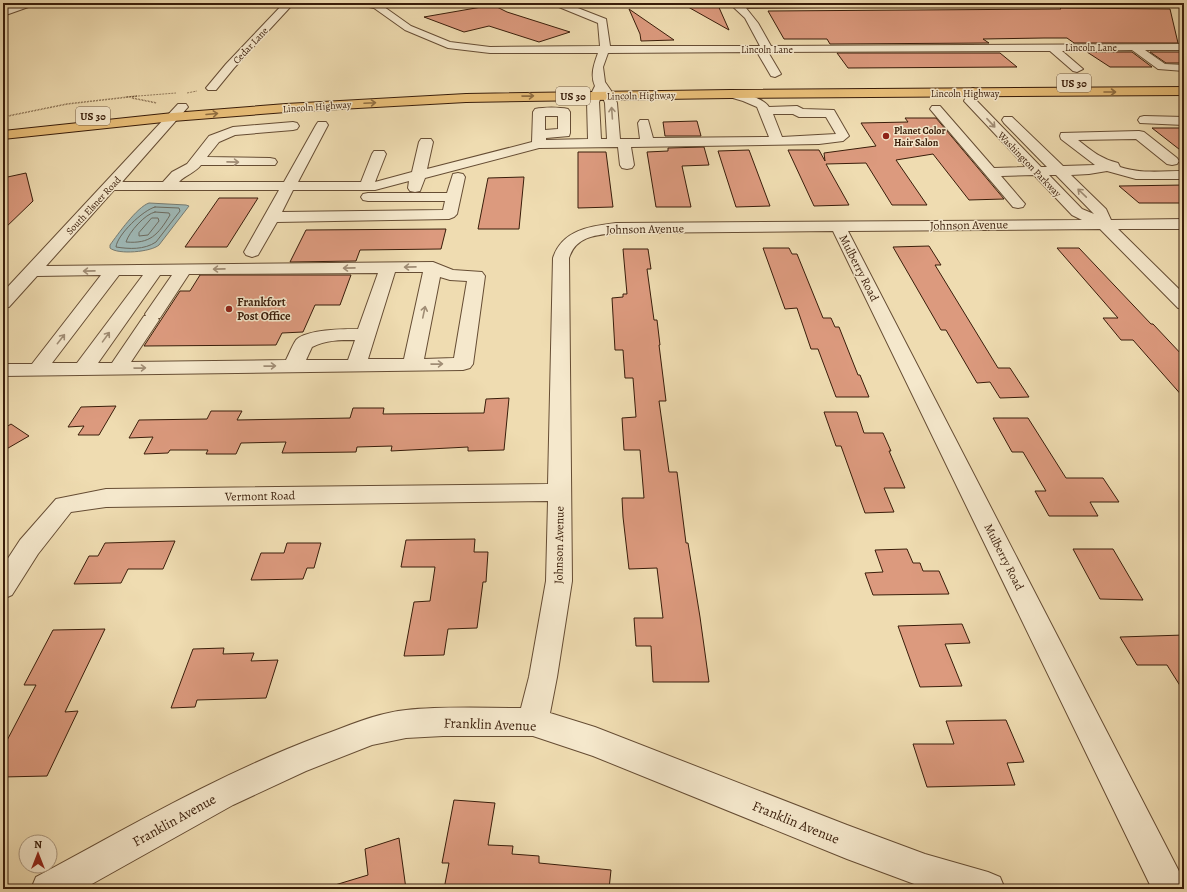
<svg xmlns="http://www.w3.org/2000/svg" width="1187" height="892" font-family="Alegreya,serif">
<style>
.water{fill:#9fb9b7;stroke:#767b72}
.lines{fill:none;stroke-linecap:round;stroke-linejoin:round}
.shore{stroke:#6c6b60;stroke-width:1}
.building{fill:#dc9a7e;stroke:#391d0a}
.minor-casing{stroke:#664d34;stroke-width:2}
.major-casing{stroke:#391d0a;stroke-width:2}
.path-far1{stroke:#391d0a;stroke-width:1;stroke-dasharray:0.5 1;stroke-linecap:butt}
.path{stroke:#391d0a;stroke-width:1.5;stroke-dasharray:0.5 1;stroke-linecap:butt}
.minor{fill:#f5e8cc;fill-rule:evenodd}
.major{fill:#e8be78;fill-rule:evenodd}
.oneway{stroke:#906e41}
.oneway2{stroke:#a08d75}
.poi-dot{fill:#8f2418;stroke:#f5e8cc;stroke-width:1.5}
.labels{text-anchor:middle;stroke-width:3;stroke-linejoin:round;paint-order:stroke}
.far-street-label{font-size:10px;fill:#391d0a;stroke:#f5e8cc}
.far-poi-label{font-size:10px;font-weight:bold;fill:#391d0a;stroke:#f5e8cc;text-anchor:start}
.shield{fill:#f5e8cc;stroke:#715a44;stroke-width:1}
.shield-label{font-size:11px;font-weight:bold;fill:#391d0a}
.street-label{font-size:12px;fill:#391d0a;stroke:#f5e8cc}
.poi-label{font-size:12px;font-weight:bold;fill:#391d0a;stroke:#f5e8cc;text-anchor:start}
.near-street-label{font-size:14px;fill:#391d0a;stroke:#f5e8cc}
</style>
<rect width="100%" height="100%" fill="#efdcb1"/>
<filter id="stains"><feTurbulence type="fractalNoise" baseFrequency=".005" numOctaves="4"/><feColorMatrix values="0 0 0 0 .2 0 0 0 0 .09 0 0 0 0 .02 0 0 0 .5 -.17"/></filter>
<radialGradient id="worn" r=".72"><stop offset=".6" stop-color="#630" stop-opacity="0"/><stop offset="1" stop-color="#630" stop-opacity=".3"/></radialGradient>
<path class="water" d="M149,203l37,2 3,1 -30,39c-8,7 -41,10 -49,3v-3c8,-11 27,-38 39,-42z"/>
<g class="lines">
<g class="shore">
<path d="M155,207l24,1 1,3 -24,31c-12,8 -27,7 -40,5 1,-12 27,-37 39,-40z"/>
<path d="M155,212l14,1 1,2c-12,20 -20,29 -44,27 3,-10 19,-28 29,-30z"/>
<path d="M152,218h6l1,3 -11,14 -9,1v-3z"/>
</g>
</g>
<g class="building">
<path d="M681,3h36l12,27z"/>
<path d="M493,5l14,7 63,20 -31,10 -50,-16 -25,6 -40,-15z"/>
<path d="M1060,8l110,1 8,34h-104l-7,-5h-23l-61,1 6,4 -159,1 -3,-5h-43l-16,-28 293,-2z"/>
<path d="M629,9l45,31 -33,1 -1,-7z"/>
<path d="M1087,52h45l20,15h-42z"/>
<path d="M1150,52h30l3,11h-17z"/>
<path d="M837,53h163l17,14 -169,1z"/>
<path d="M905,118h31l68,81 -35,1 -36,-46 -37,6 31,45h-35l-26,-42 -40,1 23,41 -35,1 -26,-56h31l6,11 -1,-8 52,-7 -15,-23 47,-1z"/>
<path d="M697,121l4,15h-36l-2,-14z"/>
<path d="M1152,128h32v25z"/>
<path d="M704,147l5,18 -27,1 9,41h-35l-9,-55 21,-1v-3z"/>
<path d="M749,150l21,56 -34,1 -18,-56z"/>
<path d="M578,152h28l7,55 -35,1z"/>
<path d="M26,173l7,28 -30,29v-52z"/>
<path d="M524,177l-5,52h-41l10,-51z"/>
<path d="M1184,185v18h-45l-20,-17z"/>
<path d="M219,198h39l-31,49h-42z"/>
<path d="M446,229l-5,20 -81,1 -4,11 -66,1 16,-32z"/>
<path d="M929,246l12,19h-6l63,103h12l19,29 -29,1 -10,-16 -13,1 -31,-53h-5l-48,-83z"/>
<path d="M763,248h26l3,6h5l26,64h8l4,9h4l19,48h2l9,22h-33l-18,-48h-7l-14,-41 -12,1z"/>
<path d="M1057,248h22l72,76h2l31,33v41l-51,-58h-12l-18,-22h15z"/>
<path d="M623,249h25l3,20h-4l7,51h3l3,25h-1l7,56h-7l10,71h8l9,71h2l12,74 9,65h-56l-2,-36h-15l-2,-28h29l-6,-50 -28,1 -6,-52 -1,-19h22l-4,-48h-16l-2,-32 14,-1 -3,-39h-8l-2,-28h-8l-3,-52 11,-1v-3h4z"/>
<path d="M200,275h151l-11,30h-25l-12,27 -21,1 -6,12 -132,1 36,-55h10z"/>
<path d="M509,398l-5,52 -36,1v-4l-77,4 1,-5 -35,1 -1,5 -74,1 4,-11 -45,1 -5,11h-30l2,-4h-38l-2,3 -24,1 9,-17 -24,1 10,-18 68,-1 4,-8h31l-5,9 113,-2 3,-10h31l-1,6 101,-1 2,-14z"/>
<path d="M116,406l-17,29h-21l6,-9 -16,1 13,-20z"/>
<path d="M824,412h33l7,21h19l8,18h-2l16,37h-21l10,24 -29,1 -24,-67h-5z"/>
<path d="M993,418h35l38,60h37l16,24h-29l8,14h-49l-14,-25h11l-23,-39h-11z"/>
<path d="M11,424l18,12 -26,15v-22z"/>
<path d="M475,539l-1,13h14l-2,30h-3l-6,46 -29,1 -4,26 -40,1 10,-54 16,-1 5,-34h-34l5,-27z"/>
<path d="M175,541l-12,28h-35l-7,14 -47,1 15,-28h9l7,-13z"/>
<path d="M287,543h34l-7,25h-7l-4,11 -52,1 10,-27h23z"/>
<path d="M907,549l6,14h7l3,8h16l10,23 -76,1 -8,-22 18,-1 -8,-22z"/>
<path d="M1073,549h40l30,51 -43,-1z"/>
<path d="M962,624l8,19 -25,1 17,42 -42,1 -22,-61z"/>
<path d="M105,629l-40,83 13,-1 -31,65 -44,1v-29l33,-63h-12l29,-55z"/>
<path d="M1184,635v57l-17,-27h-30l-17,-28z"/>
<path d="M224,648l-1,6 31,-1 -3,8 27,-1 -12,38 -69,2 -2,7 -24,1 22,-59z"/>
<path d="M1006,720l18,42 -17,1 8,22 -88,2 -14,-43h41l-8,-23z"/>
<path d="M454,800l41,3 -7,42 25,1 -1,8 27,2v7l72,7 -2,19h-165l5,-26h-7z"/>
<path d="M399,838l7,51h-70l-1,-4 33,-10 -3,-26z"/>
</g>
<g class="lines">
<defs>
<g id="minor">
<path d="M22,3h14l-2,2 -31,11v-6z"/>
<path d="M284,3h10l-60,65 -18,22h-8l-2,-2 20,-24z"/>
<path d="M357,3l23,1 31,22 39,16 40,5 110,-1 -2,-23 -44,-18 -2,-2h13l41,16 4,27h150l-15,-28 -16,-15h187l-5,3 -165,2 12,15 13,23 413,-2v6h-39l20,14 19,1v6l-26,-2 -26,-19 -70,1 21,18 -6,3 -4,-1 -23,-20 -282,1 13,22 -6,3 -4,-1 -14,-24 -149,1 -5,14 2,15 9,13 3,8 3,36h20l-2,-16 2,-3h8l5,18 116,-1 -12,-30 -14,-6 -17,-5 -2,-2 2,-2c10,-3 38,6 43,15l28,-1 6,3 31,1 15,26 -6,5 -24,3 -188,3 3,18 -2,3 -5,1 -5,-1 -2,-3 -2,-18 -79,1 -114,30 -5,13 -5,1 -5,-1 -2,-3 1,-7 -34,9h-82l-11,22 161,-2 2,-9h-77l-5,-1 -2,-3 2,-3 5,-1h79l6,-19 5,-1 5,1 2,3 -8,37 -3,3 -5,2 -172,3 -19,33 -6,2 -6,-2 -2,-3 35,-62h-165l-68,76 387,-4 20,8 29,2 3,4 -12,88 -3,4 -7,2 -460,6v-12h29l69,-89 -64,1 -28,31 -6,1v-16l175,-188h8l2,3 -66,75h41l9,-10 15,-8 22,-28 24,-9 60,-5 4,1 2,3 -2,3 -4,1 -58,5 -16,7 -12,15 63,1 5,1 2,3 -2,3h-74c-6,8 -16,10 -22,17h105l32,-57 2,-3h8l2,3 -30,57h63l11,-28 2,-3h10l2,3 -11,28 37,-10 7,-30 2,-3h10l2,3 -6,27 105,-27 1,-30 2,-3c9,-2 24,-2 33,0l2,3v21l-1,3 -23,2v2l42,-1 -1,-37 8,-16c-5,-11 -1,-22 3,-33h-108l-42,-5 -43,-18 -31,-22 -15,-3zM602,95l3,8 2,36h-6l-2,-37zM773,114h20l6,3h27l10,17 -54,3zM545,116h13v13l-13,1zM395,272h28l-19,87h-36zM378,273l-20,56c-14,0 -51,0 -62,11 -4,6 -7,14 -10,20l-155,2 28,-42 -1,-2h2l29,-44zM119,275h24l-66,88h-25zM160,275h12l-27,39 1,2h-2l-32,47h-14zM440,277l10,3 17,1 -13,77 -30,1zM355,340l-7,20h-42l6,-13c14,-7 27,-7 43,-7z"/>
<path d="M1178,3h6v3l-4,-1z"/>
<path d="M973,88l4,2 2,2 -3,8 65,67h6l-43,-44 -2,-3 2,-3h8l51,49 32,-1 -34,-26 -1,-3 1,-3 78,-2 5,1 33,26 2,3 -2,3 -5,1 -5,-1 -31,-25 -58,1c14,11 23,19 40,23l2,4c20,7 43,4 64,4v8h-48l-29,-8 -18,3 -18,1 35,34 5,11 73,-1v10h-66l66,65v15l-6,-1 -78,-79 -252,2 334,646 2,12h-32l-319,-658 -217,2c-20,2 -40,3 -47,25l3,323 -15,96 -7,36 45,14 252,98 78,29 63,18 12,5 5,12 -80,-1 -78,-29 -254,-103 -60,-20h-90l-37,2 -34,7 -66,26 -73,34 -150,84h-52l5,-12c93,-50 185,-104 284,-141 28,-10 56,-23 86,-26 38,-4 77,-2 115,-2l8,-31 17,-96 2,-80 -442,6 -35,5 -33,42 -26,41 -9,4v-33l17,-26 36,-41 50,-10 442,-5 5,-226c9,-28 37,-32 63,-35l466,-3 -10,-5 -38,-40 -33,1 24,28 -2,3 -5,1 -5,-1 -83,-98 2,-3h8l54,62 32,-1 -62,-66 5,-11zM1049,175h7l38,39 -12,-5z"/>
<path d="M1144,116l40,1v8l-44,-2 -2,-3 2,-3z"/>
</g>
<path id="major" d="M1184,87v8l-454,3 -264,4 -180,10 -113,9 -170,18v-8l170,-18 113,-9 180,-10 264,-4z"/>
</defs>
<use href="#minor" class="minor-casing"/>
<use href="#major" class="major-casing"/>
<g class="path-far1">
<path d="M187,93l10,-2"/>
<path d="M126,97l50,-4"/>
</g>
<g class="path">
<path d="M132,98l25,5"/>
<path d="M3,117l64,-13 70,-8"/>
</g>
<use href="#minor" class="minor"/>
<use href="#major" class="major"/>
</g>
<defs><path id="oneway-shaft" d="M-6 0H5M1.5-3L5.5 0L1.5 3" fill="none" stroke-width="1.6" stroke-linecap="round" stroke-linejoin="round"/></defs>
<g class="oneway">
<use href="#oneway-shaft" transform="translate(1110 92)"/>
<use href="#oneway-shaft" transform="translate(528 96) rotate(-1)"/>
<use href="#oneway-shaft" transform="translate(370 103) rotate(-3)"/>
<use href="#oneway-shaft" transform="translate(212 114) rotate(-5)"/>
</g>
<g class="oneway2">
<use href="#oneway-shaft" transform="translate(612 113) rotate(-94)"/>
<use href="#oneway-shaft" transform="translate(991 123) rotate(47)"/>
<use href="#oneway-shaft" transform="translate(233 162) rotate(1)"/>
<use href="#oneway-shaft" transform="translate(1082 193) rotate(-136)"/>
<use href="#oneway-shaft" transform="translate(410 267) rotate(179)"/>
<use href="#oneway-shaft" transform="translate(349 268) rotate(179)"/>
<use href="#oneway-shaft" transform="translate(219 269) rotate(179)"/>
<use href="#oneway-shaft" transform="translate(89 271) rotate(179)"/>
<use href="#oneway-shaft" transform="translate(424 312) rotate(-78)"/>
<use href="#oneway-shaft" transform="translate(106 337) rotate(-54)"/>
<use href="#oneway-shaft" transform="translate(61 339) rotate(-52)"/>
<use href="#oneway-shaft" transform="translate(437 364) rotate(-1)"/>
<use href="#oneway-shaft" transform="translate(270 366) rotate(-1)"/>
<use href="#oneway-shaft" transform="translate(140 368) rotate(-1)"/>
</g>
<g class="poi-dot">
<circle cx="886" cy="136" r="4"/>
<circle cx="229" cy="309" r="4"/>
</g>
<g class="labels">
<g class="far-street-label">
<text transform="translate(250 45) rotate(-47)" y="4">Cedar Lane</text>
<text x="1091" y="51">Lincoln Lane</text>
<text x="767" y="53">Lincoln Lane</text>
<text x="965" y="97">Lincoln Highway</text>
<text transform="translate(641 95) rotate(-1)" y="4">Lincoln Highway</text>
<text transform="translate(317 106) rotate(-4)" y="4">Lincoln Highway</text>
<text transform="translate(1030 164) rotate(46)" y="4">Washington Parkway</text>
<text transform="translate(93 205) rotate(-47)" y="4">South Elsner Road</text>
</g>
<g class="far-poi-label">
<text x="894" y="134">Planet Color<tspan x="894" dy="12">Hair Salon</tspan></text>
</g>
<g class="shield">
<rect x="1057" y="74" width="34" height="18" rx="3"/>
<rect x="556" y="87" width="34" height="18" rx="3"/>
<rect x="76" y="107" width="34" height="18" rx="3"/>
</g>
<g class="shield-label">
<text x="1074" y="87">US 30</text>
<text x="573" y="100">US 30</text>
<text x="93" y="120">US 30</text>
</g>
<g class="street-label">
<text transform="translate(969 225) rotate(-1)" y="4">Johnson Avenue</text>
<text transform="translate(645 229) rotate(-1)" y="4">Johnson Avenue</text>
<text transform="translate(859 268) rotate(63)" y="4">Mulberry Road</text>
<text transform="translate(260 496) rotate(-1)" y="4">Vermont Road</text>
<text transform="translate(559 545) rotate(-89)" y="4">Johnson Avenue</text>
<text transform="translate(1004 557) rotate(63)" y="4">Mulberry Road</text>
</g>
<g class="poi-label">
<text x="237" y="306">Frankfort<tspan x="237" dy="14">Post Office</tspan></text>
</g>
<g class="near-street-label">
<text transform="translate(490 724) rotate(2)" y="5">Franklin Avenue</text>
<text transform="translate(174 820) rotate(-29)" y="5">Franklin Avenue</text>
<text transform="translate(796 822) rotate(22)" y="5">Franklin Avenue</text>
</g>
</g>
<rect width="1187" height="892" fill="none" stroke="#efdcb1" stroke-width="16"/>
<rect x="4" y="4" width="1179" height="884" fill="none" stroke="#391d0a" stroke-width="2"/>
<rect x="8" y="8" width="1171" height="876" fill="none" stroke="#391d0a"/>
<g transform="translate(38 854)"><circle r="19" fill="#f5e8cc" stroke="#aa977e"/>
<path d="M0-3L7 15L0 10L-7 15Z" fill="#8f2418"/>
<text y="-6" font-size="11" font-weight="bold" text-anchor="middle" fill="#391d0a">N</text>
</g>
<rect width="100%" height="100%" filter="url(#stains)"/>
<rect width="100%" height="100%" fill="url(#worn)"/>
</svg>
